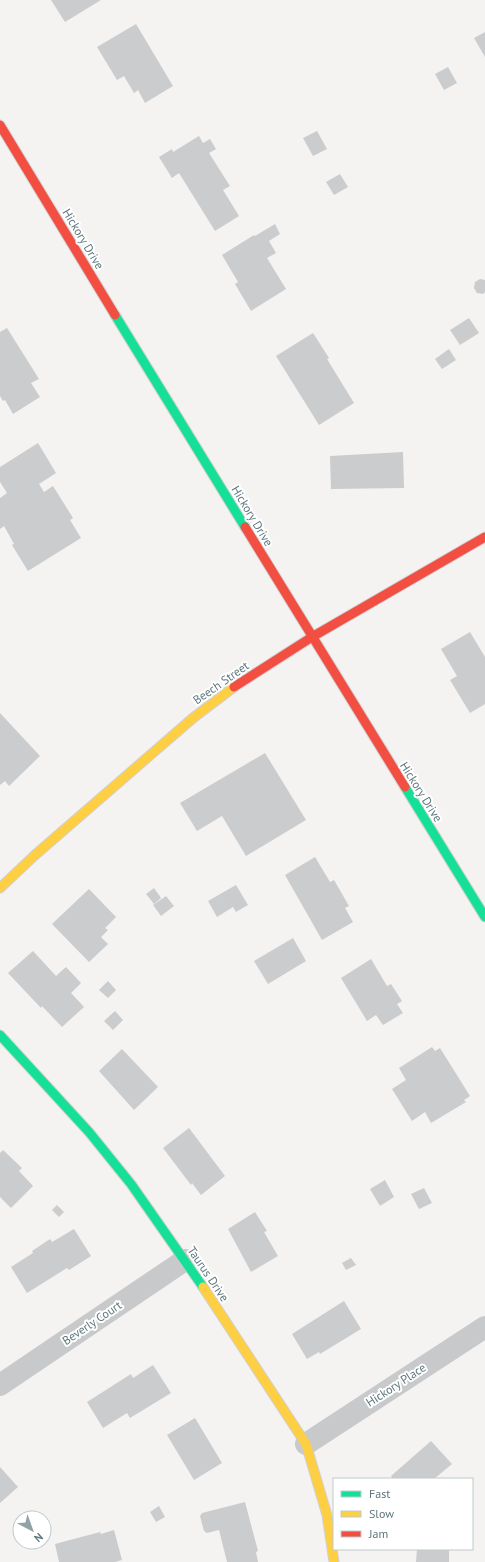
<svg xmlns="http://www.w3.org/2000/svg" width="485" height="1562" font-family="'PT Sans',sans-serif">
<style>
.building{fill:#cbcccd}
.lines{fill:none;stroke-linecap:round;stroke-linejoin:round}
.fast-casing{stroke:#d0d1d2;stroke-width:11}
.slow-casing{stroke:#d0d1d2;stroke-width:11}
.jam-casing{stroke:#d0d1d2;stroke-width:11}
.street{stroke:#c8c9ca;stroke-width:22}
.fast{stroke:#16e098;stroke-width:9}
.slow{stroke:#ffcf43;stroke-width:9}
.jam{stroke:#f24e42;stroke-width:9}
.labels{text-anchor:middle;stroke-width:4;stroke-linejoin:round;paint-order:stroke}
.street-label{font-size:12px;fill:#5e777e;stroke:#fff}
</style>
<rect width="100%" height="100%" fill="#f4f3f2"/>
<g class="building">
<path d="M51,0h50l-36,22z"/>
<path d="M136,24l37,62 -28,17 -7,-13 -4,3 -10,-17 -7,4 -20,-33z"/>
<path d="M485,32v25l-11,-19z"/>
<path d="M448,67l9,16 -13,7 -9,-16z"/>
<path d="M317,131l10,18 -14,7 -10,-18z"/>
<path d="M199,136l4,7 7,-4 6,10 -7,4 21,33 -7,4 16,26 -24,15 -36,-58 -7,5 -13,-21 13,-8 1,3z"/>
<path d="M340,174l8,13 -14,8 -8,-13z"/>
<path d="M275,224l5,10 -11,7 7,12 -9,5 19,31 -35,22 -16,-27 3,-2 -16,-27 32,-20 1,1z"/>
<path d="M480,279l5,1v12l-2,2 -6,-1 -3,-5 1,-6z"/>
<path d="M469,318l10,15 -19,12 -10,-15z"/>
<path d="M7,328l32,51 -8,4 9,14 -27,17 -8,-14 -2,1 -3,-5v-64z"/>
<path d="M313,333l16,25 -2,1 27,44 -35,22 -43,-69z"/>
<path d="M449,349l7,11 -14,9 -7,-10z"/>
<path d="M38,443l18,30 -17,11 5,8 9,-6 20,32 -3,2 11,18 -53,33 -16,-26 2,-1 -10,-18 -4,3v-31l7,-5 -7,-11v-15z"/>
<path d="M403,452l1,36 -73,1 -1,-33z"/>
<path d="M470,632l15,25v47l-15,9 -20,-33 7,-4 -16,-27z"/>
<path d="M0,713l40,43 -31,30 -4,-5 -5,4z"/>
<path d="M265,753l41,67 -60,36 -24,-40 -25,15 -17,-28z"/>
<path d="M315,857l15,25 4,-2 15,26 -4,2 8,14 -31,18 -37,-65z"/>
<path d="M236,885l12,20 -12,7 -3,-5 -16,10 -9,-16z"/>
<path d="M154,888l7,10 -7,6 -8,-10z"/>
<path d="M89,889l27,28 -11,11 3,2 -7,7 7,7 -19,18 -37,-38z"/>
<path d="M166,896l8,10 -13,10 -8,-11z"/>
<path d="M293,938l13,23 -38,23 -14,-23z"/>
<path d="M33,951l23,25 10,-9 15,16 -10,10 13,14 -22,20 -20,-21 -1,2 -33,-35z"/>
<path d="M371,959l16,27 4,-2 11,17 -5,3 6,9 -20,12 -7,-10 -9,6 -26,-43z"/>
<path d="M108,981l8,9 -8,8 -9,-8z"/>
<path d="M115,1011l8,9 -10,10 -9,-9z"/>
<path d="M432,1047l3,4 5,-3 30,48 -6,4 2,2 -35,21 -6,-11 -13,9 -20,-32 14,-9 -7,-12z"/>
<path d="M122,1049l36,38 -24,23 -35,-39z"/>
<path d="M189,1128l36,48 -24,19 -9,-12 -1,2 -28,-37z"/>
<path d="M3,1150l19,18 -3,3 14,15 -22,22 -11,-11v-44z"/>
<path d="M385,1180l9,17 -14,9 -10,-17z"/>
<path d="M424,1188l8,15 -13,6 -8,-15z"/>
<path d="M57,1205l7,7 -5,5 -7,-7z"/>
<path d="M255,1212l12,19 -3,1 14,24 -27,16 -23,-43z"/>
<path d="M74,1229l17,27 -22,14 -2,-2 -40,25 -16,-26 22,-14 -1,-2 18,-12 2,3z"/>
<path d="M351,1258l5,7 -10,5 -4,-7z"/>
<path d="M344,1301l17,28 -41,25 -1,-2 -12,7 -15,-25z"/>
<path d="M153,1365l18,28 -41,25 -3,-5 -24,15 -16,-26 44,-28 2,4z"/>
<path d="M195,1418l27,45 -28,17 -27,-45z"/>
<path d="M431,1441l21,23 -18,15h-41l-2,-3z"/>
<path d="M0,1467l18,20 -18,16z"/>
<path d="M245,1502l13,49 -2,1 2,10h-31l-8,-32 -12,3 -3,-2 -4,-15 2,-3z"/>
<path d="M159,1506l6,11 -9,5 -6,-10z"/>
<path d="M114,1530l8,30 -7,2h-56l-4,-18 45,-12 1,2z"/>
<path d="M417,1549h32v13h-33z"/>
</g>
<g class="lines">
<defs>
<g id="fast">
<path d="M115,315l130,212"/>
<path d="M405,787l80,130"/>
<path d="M0,1035l89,97 42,52 72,103"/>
</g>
<g id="slow">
<path d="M0,888l35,-33 158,-137 41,-31"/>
<path d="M203,1287l103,157 21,71 7,47"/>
</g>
<g id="jam">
<path d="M0,125l115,190"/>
<path d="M245,527l160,260"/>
<path d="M234,687l78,-50 173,-100"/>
</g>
</defs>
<use href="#fast" class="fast-casing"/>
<use href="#slow" class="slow-casing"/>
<use href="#jam" class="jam-casing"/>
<g class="street">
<path d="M0,1385l185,-125"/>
<path d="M306,1444l179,-117"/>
</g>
<use href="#fast" class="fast"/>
<use href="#slow" class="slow"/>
<use href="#jam" class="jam"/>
</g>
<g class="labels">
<g class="street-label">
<text transform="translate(83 239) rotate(59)" y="4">Hickory Drive</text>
<text transform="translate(252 516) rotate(59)" y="4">Hickory Drive</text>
<text transform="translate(221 683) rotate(-35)" y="4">Beech Street</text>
<text transform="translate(421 792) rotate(58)" y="4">Hickory Drive</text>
<text transform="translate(208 1274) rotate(56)" y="4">Taurus Drive</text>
<text transform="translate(92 1323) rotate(-34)" y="4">Beverly Court</text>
<text transform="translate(396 1385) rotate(-33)" y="4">Hickory Place</text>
</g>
</g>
<rect x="333" y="1478" width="140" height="72" fill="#ffffff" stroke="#bfc9cb"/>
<rect x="341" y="1491" width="20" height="6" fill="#16e098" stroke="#bfc9cb"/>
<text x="369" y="1498" font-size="12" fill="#5e777e">Fast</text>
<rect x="341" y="1511" width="20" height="6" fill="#ffcf43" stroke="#bfc9cb"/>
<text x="369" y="1518" font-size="12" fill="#5e777e">Slow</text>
<rect x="341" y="1531" width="20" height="6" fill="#f24e42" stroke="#bfc9cb"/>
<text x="369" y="1538" font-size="12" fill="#5e777e">Jam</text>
<g transform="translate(32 1530) rotate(139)"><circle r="19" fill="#ffffff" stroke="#bfc9cb"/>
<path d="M0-3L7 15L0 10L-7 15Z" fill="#92a2a7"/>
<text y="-6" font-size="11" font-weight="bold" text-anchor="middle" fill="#5e777e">N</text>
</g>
</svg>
